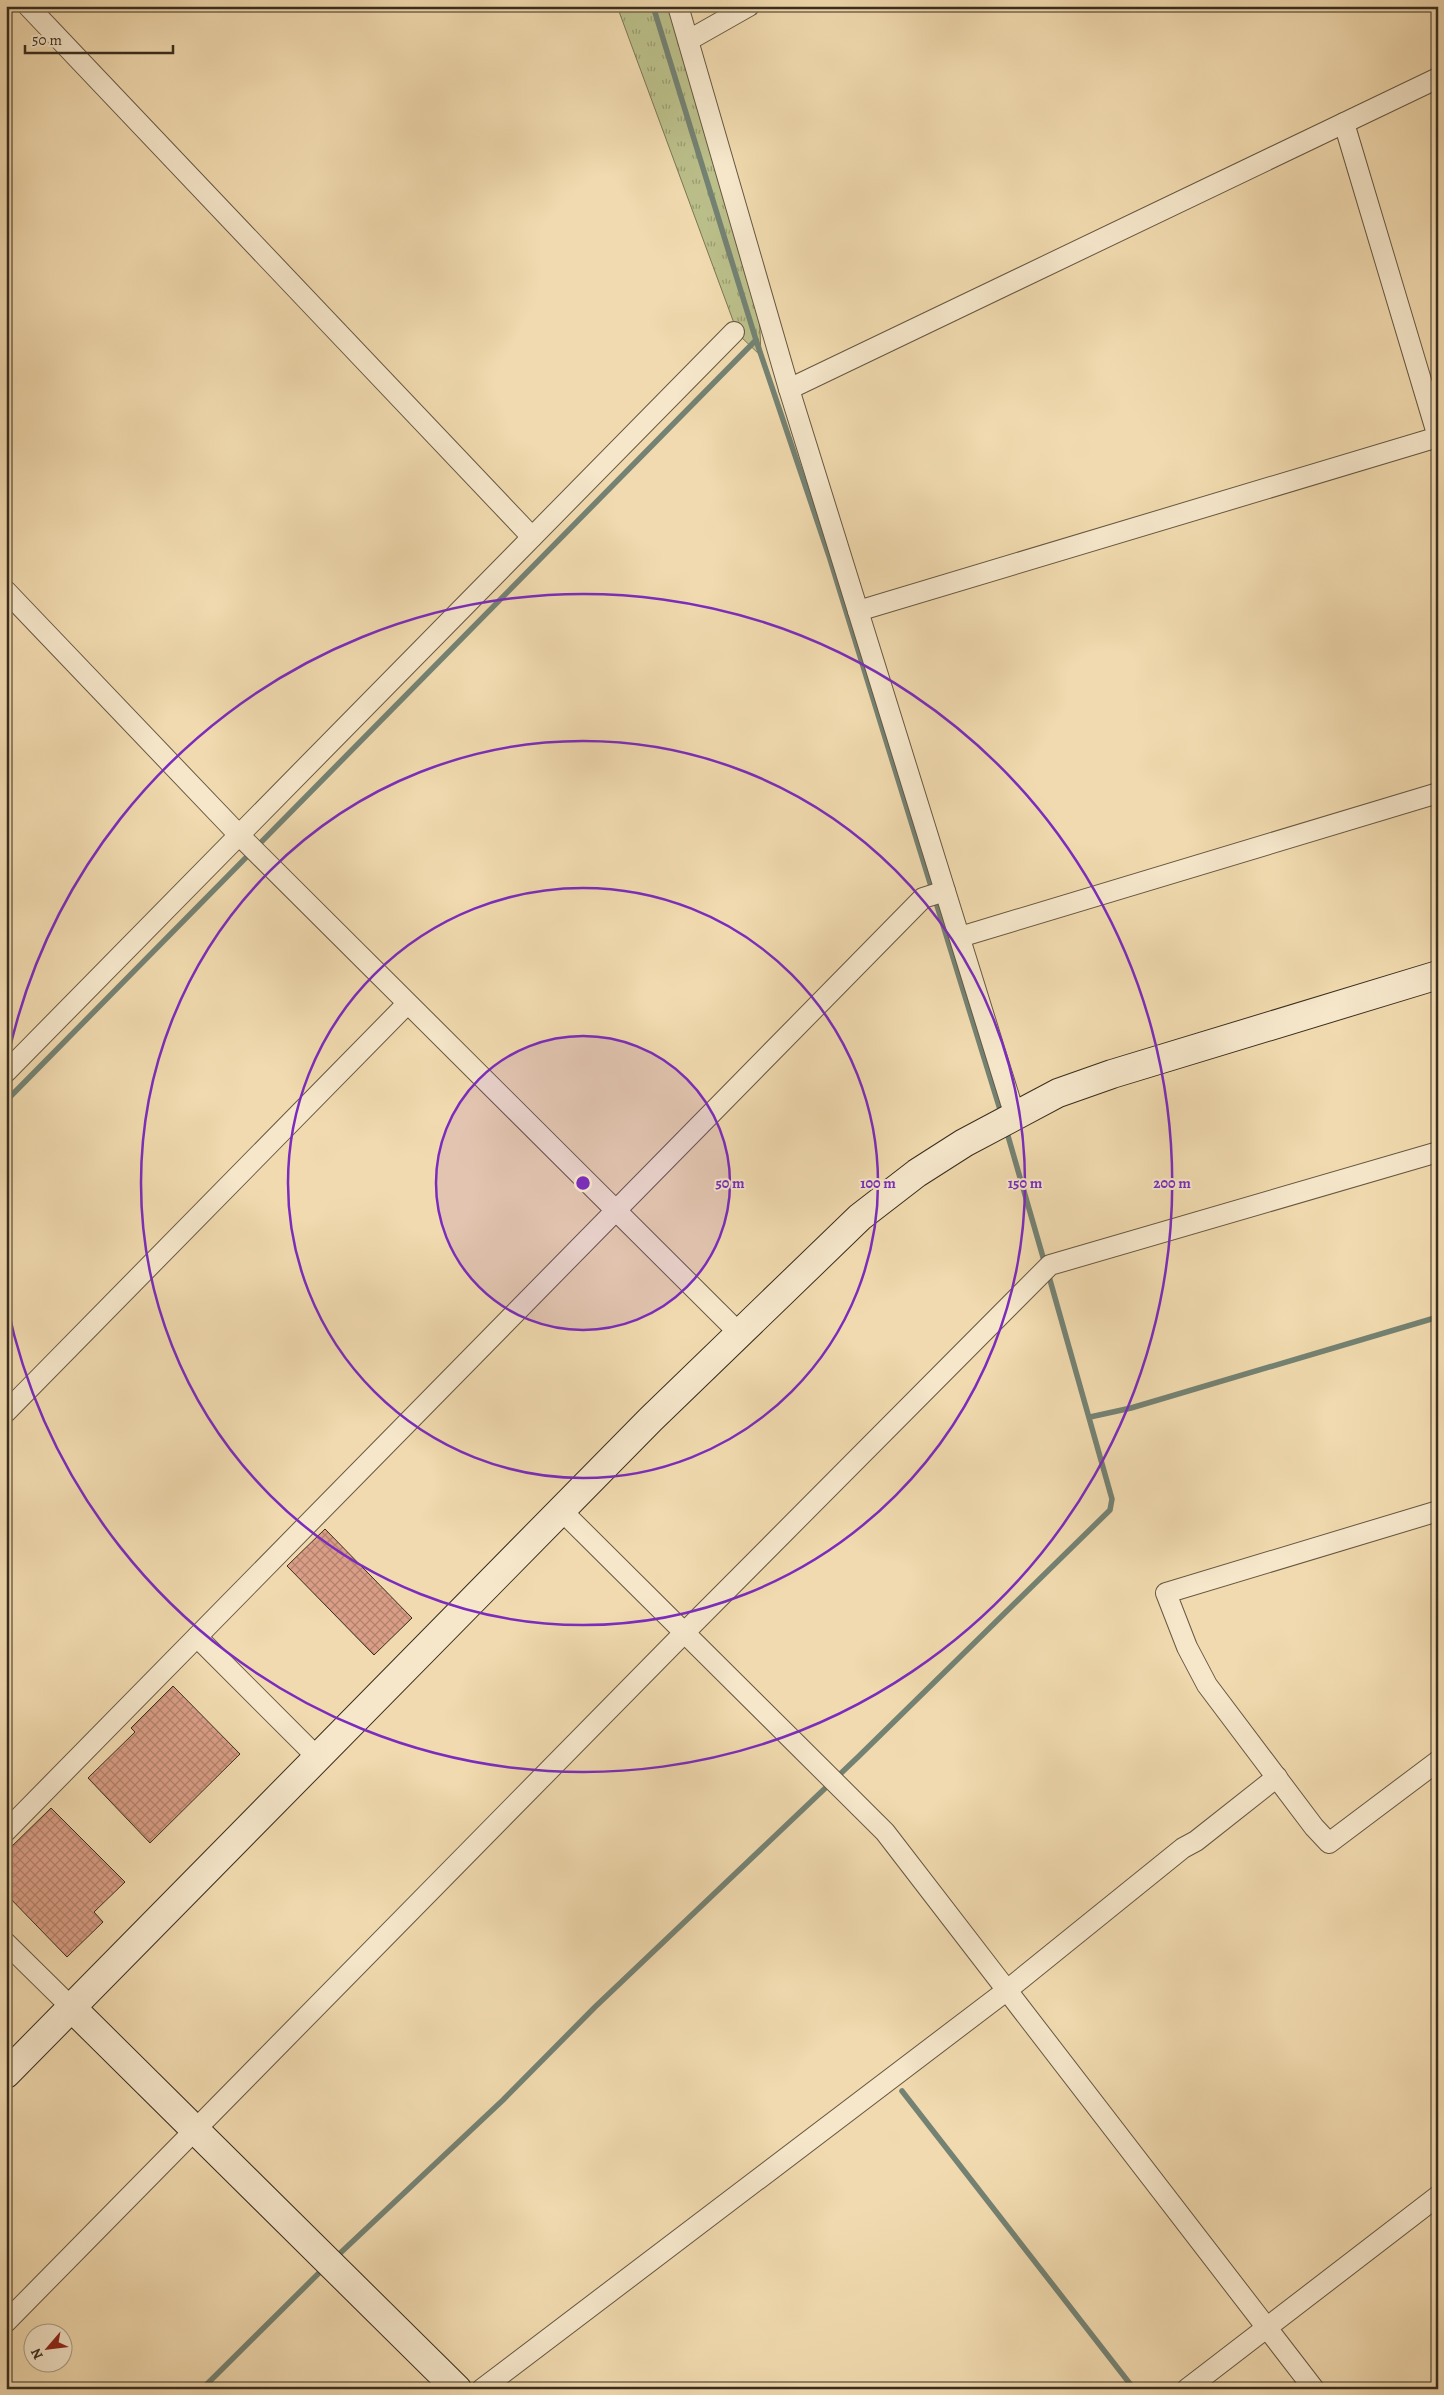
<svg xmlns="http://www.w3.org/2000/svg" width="1444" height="2395" font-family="Alegreya,serif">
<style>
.grass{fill:url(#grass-tufts);stroke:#7a7654}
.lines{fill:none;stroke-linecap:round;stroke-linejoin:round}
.stream{stroke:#748273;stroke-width:5.5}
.building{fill:url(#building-cross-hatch);stroke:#392d1e}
.street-casing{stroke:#675842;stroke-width:22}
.secondary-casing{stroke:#392d1e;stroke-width:30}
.street{stroke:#f6e7cb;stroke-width:20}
.secondary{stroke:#f6e7cb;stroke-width:28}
.ring{fill:none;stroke:#7b2cbf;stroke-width:2.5}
.centre{fill:#7b2cbf;stroke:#f6e7cb;stroke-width:2.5}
.ring-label{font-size:15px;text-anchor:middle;font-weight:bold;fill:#7b2cbf;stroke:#f6e7cb;stroke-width:4;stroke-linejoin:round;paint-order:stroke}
</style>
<defs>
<pattern id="grass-tufts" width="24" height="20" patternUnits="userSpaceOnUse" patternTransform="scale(1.25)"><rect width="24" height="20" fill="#bbbf8a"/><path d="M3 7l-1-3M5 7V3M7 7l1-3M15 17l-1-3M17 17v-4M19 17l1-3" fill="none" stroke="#999c70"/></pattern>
<pattern id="building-cross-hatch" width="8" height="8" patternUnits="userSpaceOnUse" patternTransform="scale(1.25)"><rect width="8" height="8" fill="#da9e86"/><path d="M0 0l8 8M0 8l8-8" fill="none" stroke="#b2816d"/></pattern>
</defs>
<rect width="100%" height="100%" fill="#f1daaf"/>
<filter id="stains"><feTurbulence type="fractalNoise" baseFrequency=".004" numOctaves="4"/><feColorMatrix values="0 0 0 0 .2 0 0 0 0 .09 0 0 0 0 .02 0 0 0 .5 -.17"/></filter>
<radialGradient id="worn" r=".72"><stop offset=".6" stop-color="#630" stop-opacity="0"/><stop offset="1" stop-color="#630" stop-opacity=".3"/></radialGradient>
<path class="grass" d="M617,6h61l81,301 2,49 -23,-22z"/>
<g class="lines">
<g class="stream">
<path d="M653,6l103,334 73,216 173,560"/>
<path d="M6,1101l750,-761"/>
<path d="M1006,1129l39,135"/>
<path d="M1090,1417l41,-9 307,-91"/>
<path d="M902,2091l232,298"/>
<path d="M335,2258l168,-158 92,-93 263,-250 252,-247 2,-11 -64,-226"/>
<path d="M202,2389l122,-121"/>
</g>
</g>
<g class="building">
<path d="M325,1529l87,89 -38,37 -87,-89z"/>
<path d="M173,1686l67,68 -90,89 -62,-65 47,-46 -4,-4z"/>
<path d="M51,1808l74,74 -31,30 9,10 -36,35 -61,-63v-42z"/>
</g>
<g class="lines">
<defs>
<g id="street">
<path d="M28,6l504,531"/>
<path d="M678,6l111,383 226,727"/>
<path d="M689,40l60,-34"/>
<path d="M789,389l649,-311"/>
<path d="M6,591l233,244 500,498"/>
<path d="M858,611l580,-174 -94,-314"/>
<path d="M960,937l478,-144"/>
<path d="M6,1072l728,-740"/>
<path d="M6,1412l401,-408"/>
<path d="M562,1511l323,321 429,557"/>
<path d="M1438,1511l-272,82 21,54 20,38 107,142 15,16 109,-82"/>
<path d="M197,1637l121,121"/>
<path d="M6,1831l917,-933 22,-7"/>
<path d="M6,1943l66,65"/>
<path d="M6,2322l679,-690 365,-367 388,-113"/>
<path d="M482,2389l524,-398 177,-143 13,-7 81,-64"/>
<path d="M1187,2389l251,-193"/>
</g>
<g id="secondary">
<path d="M72,2008l385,381"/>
<path d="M6,2074l645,-655 209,-202 57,-44 47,-30 94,-50 54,-19 326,-99"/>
</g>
</defs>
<use href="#street" class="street-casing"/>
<use href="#secondary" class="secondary-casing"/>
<use href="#street" class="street"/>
<use href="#secondary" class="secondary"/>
</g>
<circle cx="583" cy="1183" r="147" fill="#7b2cbf" fill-opacity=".12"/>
<g class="ring">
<circle cx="583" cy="1183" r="147"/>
<circle cx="583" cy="1183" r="295"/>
<circle cx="583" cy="1183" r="442"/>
<path d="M7 1061A589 589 0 1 1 7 1305"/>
</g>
<circle cx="583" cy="1183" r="8" class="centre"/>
<g class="ring-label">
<text x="730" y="1188">50 m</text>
<text x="878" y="1188">100 m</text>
<text x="1025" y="1188">150 m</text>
<text x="1172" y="1188">200 m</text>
</g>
<rect width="1444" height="2395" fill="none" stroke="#f1daaf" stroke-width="25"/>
<rect x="8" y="8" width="1429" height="2380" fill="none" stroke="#392d1e" stroke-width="2.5"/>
<rect x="12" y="12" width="1419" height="2370" fill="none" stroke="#392d1e"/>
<g transform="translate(48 2348) rotate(242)"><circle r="24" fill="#f6e7cb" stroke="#aa9d86"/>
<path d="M0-4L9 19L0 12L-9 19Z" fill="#8f2418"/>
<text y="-8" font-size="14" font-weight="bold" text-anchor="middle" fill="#392d1e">N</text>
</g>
<path d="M25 45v8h148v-8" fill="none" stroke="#392d1e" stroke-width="2.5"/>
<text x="32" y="45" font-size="15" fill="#392d1e" stroke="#f6e7cb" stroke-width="4" paint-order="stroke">50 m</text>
<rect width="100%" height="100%" filter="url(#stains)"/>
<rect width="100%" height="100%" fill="url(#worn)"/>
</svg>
